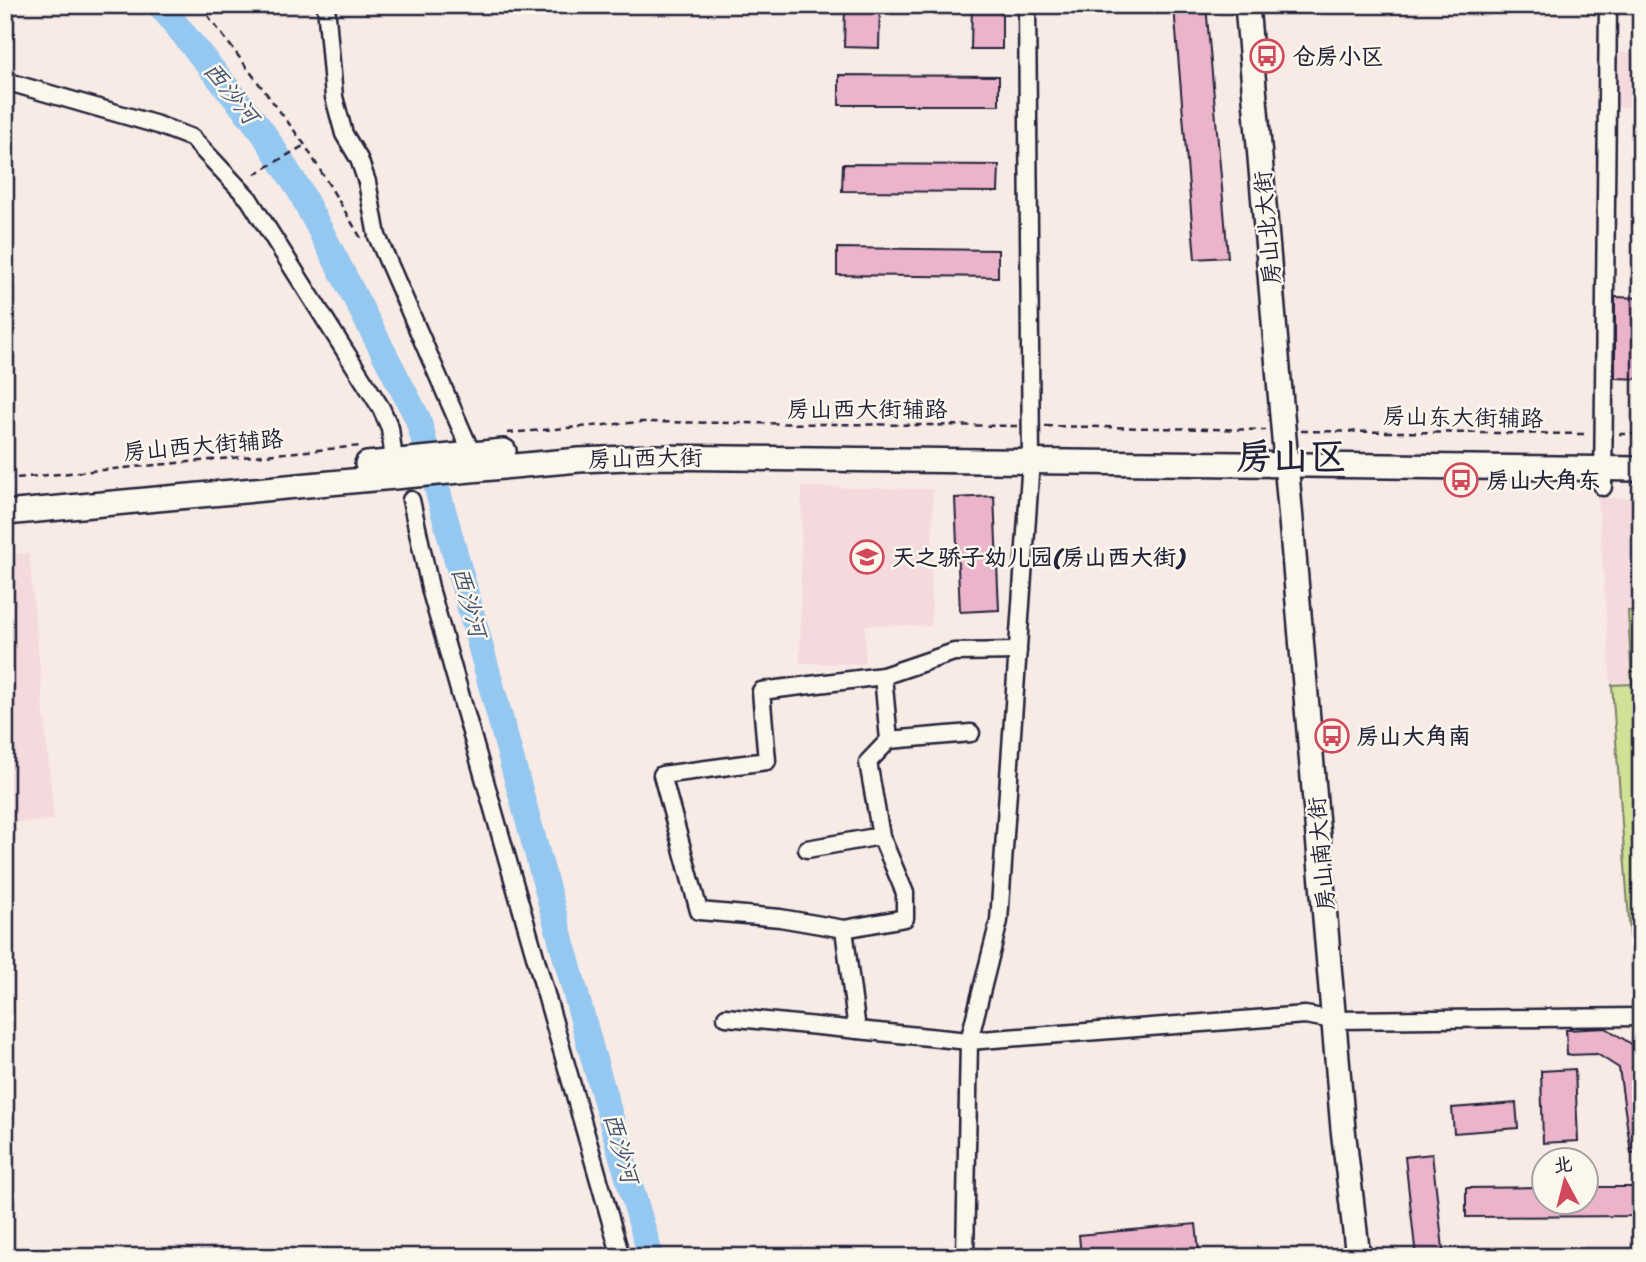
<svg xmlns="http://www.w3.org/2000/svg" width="1646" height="1262" font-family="Sriracha,'LXGW WenKai TC',sans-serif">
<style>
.built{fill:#f4dadd}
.green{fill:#d0e296;stroke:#798268;stroke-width:2}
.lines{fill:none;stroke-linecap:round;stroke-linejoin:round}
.river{stroke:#94c8f1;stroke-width:26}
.building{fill:#ebb4cb;stroke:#22223b;stroke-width:2}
.minor-casing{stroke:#22223b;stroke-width:21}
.secondary-casing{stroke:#22223b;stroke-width:28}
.path{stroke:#22223b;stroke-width:2.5;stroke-dasharray:7 5;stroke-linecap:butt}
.minor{stroke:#fbf7ec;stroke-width:16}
.secondary{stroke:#fbf7ec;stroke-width:23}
.labels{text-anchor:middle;stroke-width:5;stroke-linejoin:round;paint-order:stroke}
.poi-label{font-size:23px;font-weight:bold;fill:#22223b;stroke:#fbf7ec;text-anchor:start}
.street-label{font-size:23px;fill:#22223b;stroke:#fbf7ec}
.water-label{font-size:24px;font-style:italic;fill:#445472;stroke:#fbf7ec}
.town-label{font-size:37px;font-weight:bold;fill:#22223b;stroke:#fbf7ec}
</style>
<rect width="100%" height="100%" fill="#f8eae5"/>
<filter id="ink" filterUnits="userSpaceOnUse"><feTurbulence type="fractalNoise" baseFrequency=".0143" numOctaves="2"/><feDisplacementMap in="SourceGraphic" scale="14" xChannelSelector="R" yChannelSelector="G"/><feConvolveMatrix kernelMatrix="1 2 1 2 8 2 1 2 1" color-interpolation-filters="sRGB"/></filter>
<g filter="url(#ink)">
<g class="built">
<path d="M1615,52l26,1v54h-27z"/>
<path d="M802,487l131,2 -2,137 -66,-1v39l-65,-1z"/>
<path d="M1598,498h43v504h-8z"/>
<path d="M29,553l25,267 -49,3v-268z"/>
</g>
<path class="green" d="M1628,611h13v364h-8l-21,-290 20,-1z"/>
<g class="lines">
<path class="river" d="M160,5l102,126 38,60 118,228 176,641 57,197"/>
</g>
<g class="building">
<path d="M845,5h35l-1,43 -35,-1z"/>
<path d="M972,5h30v44h-31z"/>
<path d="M1206,5l22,252 -33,2 -21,-252z"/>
<path d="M839,75l160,1v29h-160z"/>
<path d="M843,164l156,1 -1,27 -156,-1z"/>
<path d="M837,248l161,2v27l-161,-2z"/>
<path d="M1615,297l26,1v81l-26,-1z"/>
<path d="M994,496l5,114 -39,2 -5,-114z"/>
<path d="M1606,1028l35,22v102l-10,1 -12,-85 -22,-14 -30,1 -1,-25z"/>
<path d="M1575,1069l3,72 -35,2 -2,-72z"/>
<path d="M1516,1103l2,25 -64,5 -2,-25z"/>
<path d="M1432,1154l12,103h-28l-11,-100z"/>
<path d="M1544,1187v15h42v-15h55v29l-175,1v-29z"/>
<path d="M1196,1224l3,27 -67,6h-51l-2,-22z"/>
</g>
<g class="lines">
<defs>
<g id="minor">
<path d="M326,5l8,92 10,37 15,25 8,23 10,54 95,218"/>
<path d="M5,81l153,44 34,13 57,61 132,209 9,20 4,33"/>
<path d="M1603,487l5,-482"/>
<path d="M411,500l20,92 190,665"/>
<path d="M889,740l82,-7"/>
<path d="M807,849l74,-13"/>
<path d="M844,929l61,-11v-25l-24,-57 -13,-74 21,-22 -6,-64"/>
<path d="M726,1017l243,24 336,-26 29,5 307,-3"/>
<path d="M857,1030l-13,-101 -64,-11 -81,-7 -37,-136 105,-14 -6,-70 122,-15 71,-24 64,-1"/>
<path d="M965,1257l4,-216 30,-120 32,-461 -4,-455"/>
</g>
<g id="secondary">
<path d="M1247,5l96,1124 15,128"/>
<path d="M367,464l137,-13"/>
<path d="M5,513l574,-53 73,-3 989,12"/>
</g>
</defs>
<use href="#minor" class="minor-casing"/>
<use href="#secondary" class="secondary-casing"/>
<g class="path">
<path d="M200,5l105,140 56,93"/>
<path d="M255,174l50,-29"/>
<path d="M1045,426l221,4"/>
<path d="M1301,431l287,3"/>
<path d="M507,433l134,-11 377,4"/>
<path d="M1619,434h22"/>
<path d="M5,479l356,-33"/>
</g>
<use href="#minor" class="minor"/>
<use href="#secondary" class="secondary"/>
</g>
</g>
<defs>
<symbol id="bus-ring" viewBox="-11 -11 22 22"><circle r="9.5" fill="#fbf7ec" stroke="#d1495b" stroke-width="1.5"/><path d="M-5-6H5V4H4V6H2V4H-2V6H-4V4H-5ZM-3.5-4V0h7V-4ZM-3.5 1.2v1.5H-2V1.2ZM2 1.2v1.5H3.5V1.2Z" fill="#d1495b"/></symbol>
<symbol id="school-ring" viewBox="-11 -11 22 22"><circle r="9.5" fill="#fbf7ec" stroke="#d1495b" stroke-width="1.5"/><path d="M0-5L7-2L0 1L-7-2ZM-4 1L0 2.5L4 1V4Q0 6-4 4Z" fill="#d1495b"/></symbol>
</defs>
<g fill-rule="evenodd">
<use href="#bus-ring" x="1248" y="37" width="38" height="38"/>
<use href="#bus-ring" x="1442" y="461" width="38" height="38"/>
<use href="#school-ring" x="848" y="538" width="38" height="38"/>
<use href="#bus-ring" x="1313" y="717" width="38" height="38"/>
</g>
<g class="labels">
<g class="poi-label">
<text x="1292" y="64">仓房小区</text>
<text x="1486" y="488">房山大角东</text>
<text x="892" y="565">天之骄子幼儿园(房山西大街)</text>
<text x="1356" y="744">房山大角南</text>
</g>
<g class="street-label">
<text transform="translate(1267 228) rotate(-95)" y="8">房山北大街</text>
<text x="867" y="417">房山西大街辅路</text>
<text transform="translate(1463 417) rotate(1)" y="8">房山东大街辅路</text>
<text transform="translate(203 445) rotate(-5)" y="8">房山西大街辅路</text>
<text transform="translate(645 458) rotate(-1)" y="8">房山西大街</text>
<text transform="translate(1321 854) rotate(-95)" y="8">房山南大街</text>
</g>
<g class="water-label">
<text transform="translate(231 93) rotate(51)" y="8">西沙河</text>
<text transform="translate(469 602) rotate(74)" y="8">西沙河</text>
<text transform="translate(621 1148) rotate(74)" y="8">西沙河</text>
</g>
<g class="town-label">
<text x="1291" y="469">房山区</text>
</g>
</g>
<rect width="1646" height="1262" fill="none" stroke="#fbf7ec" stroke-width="28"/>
<rect x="14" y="14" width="1618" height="1234" fill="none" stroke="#22223b" stroke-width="2.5" filter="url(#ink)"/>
<g transform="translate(1565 1181) rotate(353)"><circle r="33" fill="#fbf7ec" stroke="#a4a2a5" stroke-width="2"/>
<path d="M0-5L12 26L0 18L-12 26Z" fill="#d1495b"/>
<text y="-10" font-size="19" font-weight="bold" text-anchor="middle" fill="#22223b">北</text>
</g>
</svg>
